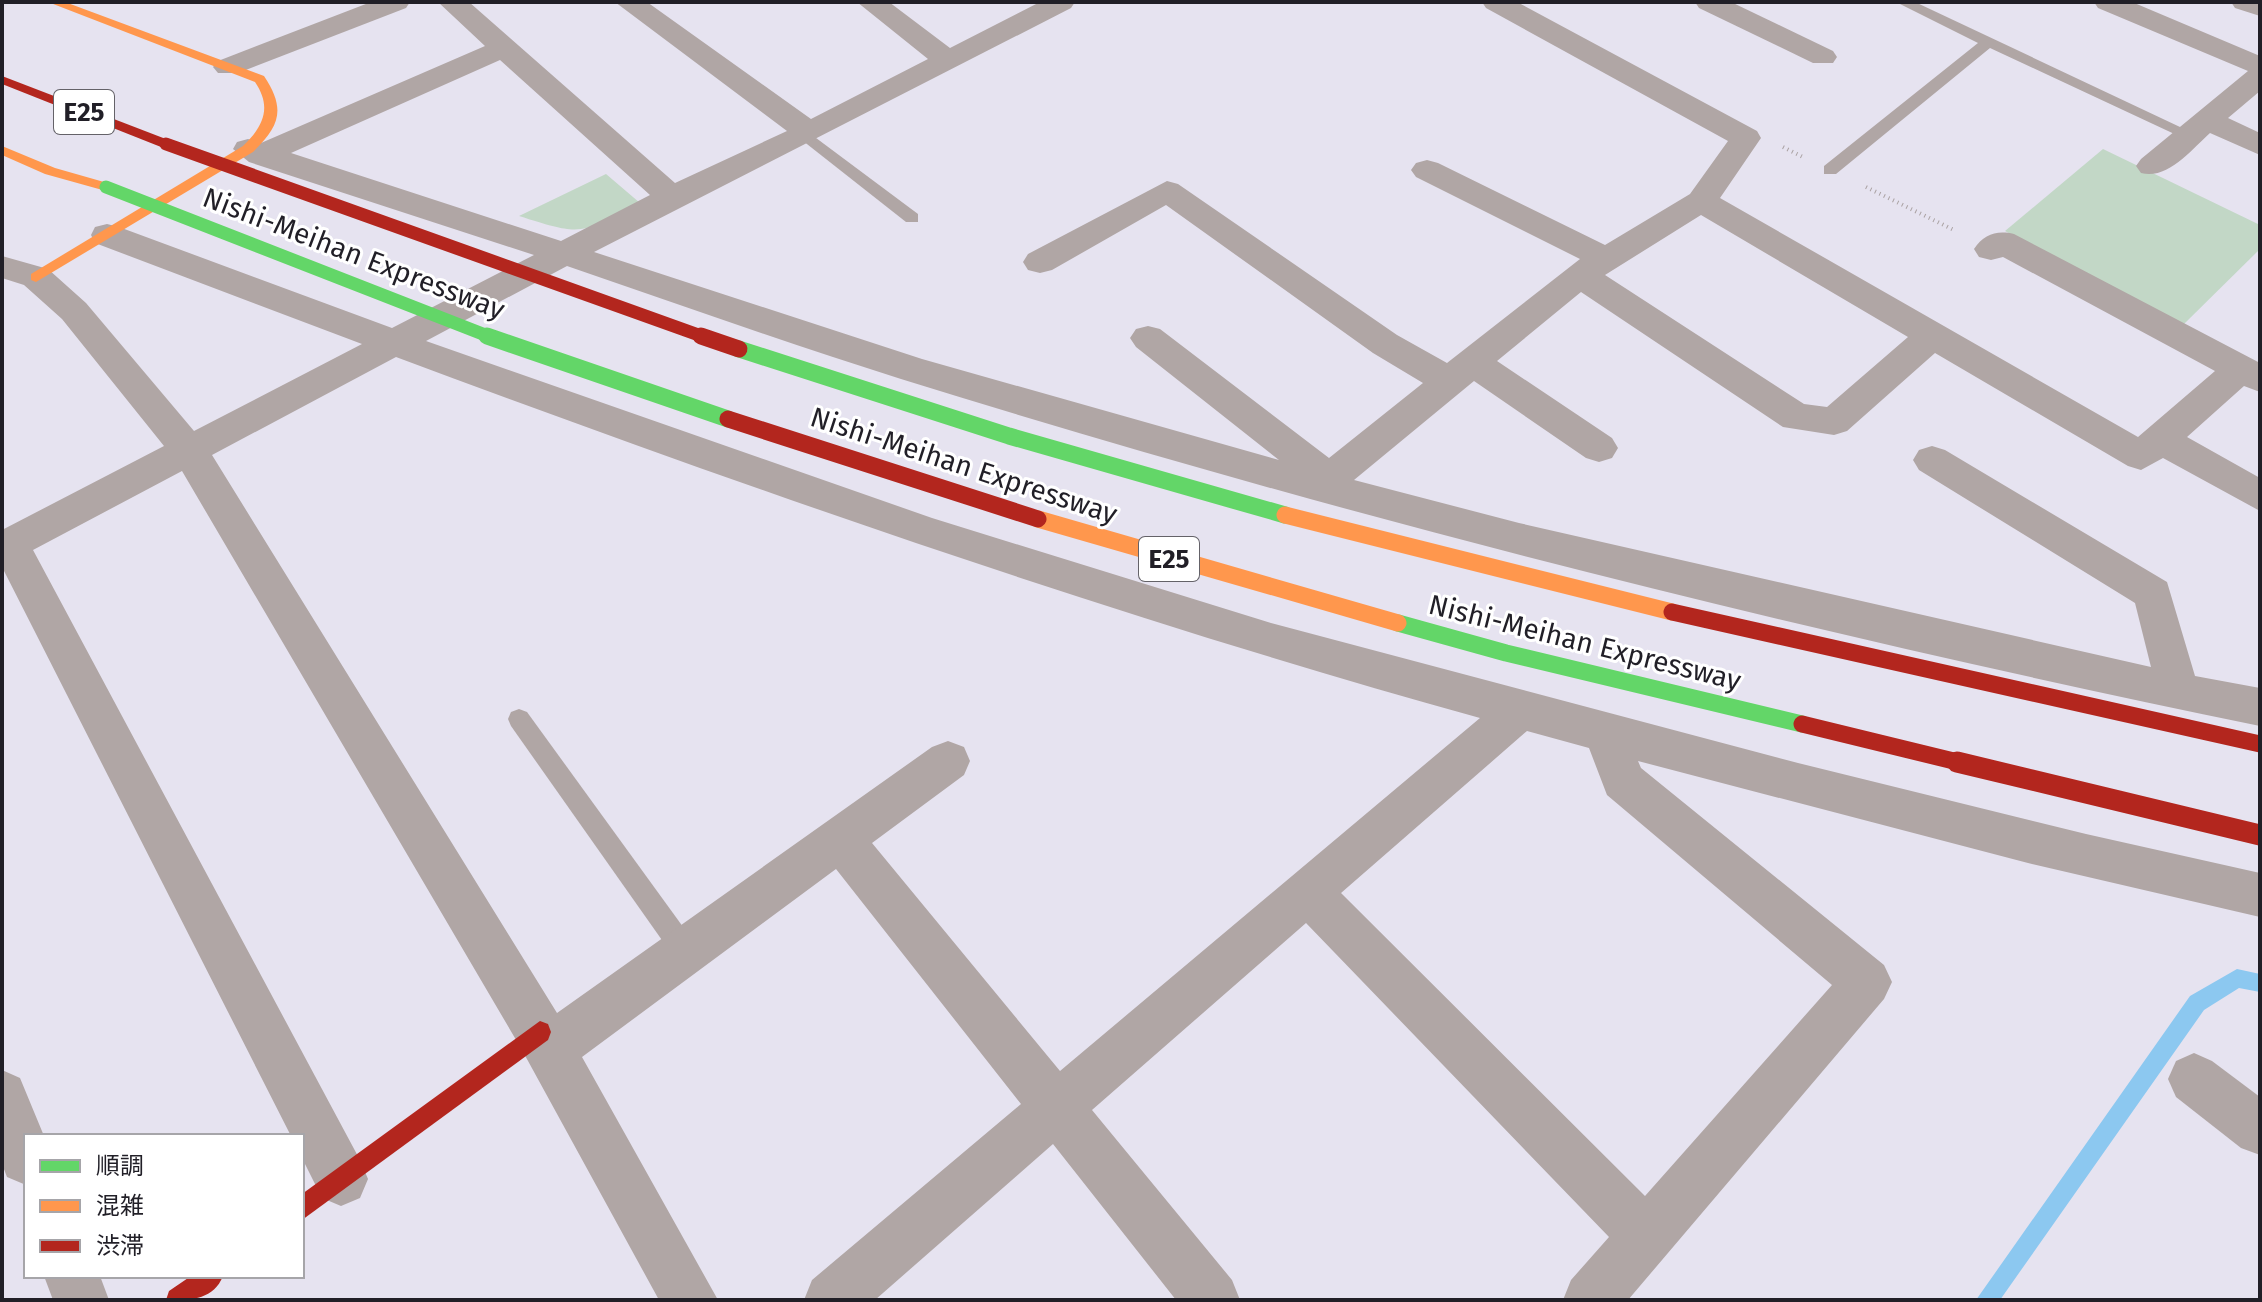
<svg xmlns="http://www.w3.org/2000/svg" width="2262" height="1302" font-family="'Fira Sans','Noto Sans JP',sans-serif">
<style>
.green{fill:#c2d7c6}
.lines{fill:none;stroke-linecap:round;stroke-linejoin:round}
.stream{fill:#8cc8f0;fill-rule:evenodd}
.path{stroke:#aaa2a3;stroke-width:4;stroke-dasharray:1 4;stroke-linecap:butt}
.lane{fill:#b0a6a5;fill-rule:evenodd}
.street{fill:#b0a6a5;fill-rule:evenodd}
.slow{fill:#ff974d;fill-rule:evenodd}
.jam{fill:#b3261e;fill-rule:evenodd}
.fast-bridge-far1{stroke:#63d668;stroke-width:13}
.fast-bridge{stroke:#63d668;stroke-width:17}
.slow-bridge{stroke:#ff974d;stroke-width:17}
.jam-bridge-far2{stroke:#b3261e;stroke-width:13}
.jam-bridge-far1{stroke:#b3261e;stroke-width:17}
.jam-bridge{stroke:#b3261e;stroke-width:21}
.labels{text-anchor:middle;stroke-width:6;stroke-linejoin:round;paint-order:stroke}
.shield{fill:#fff;stroke:#646268;stroke-width:2}
.shield-label{font-size:26px;font-weight:bold;fill:#211f27}
.street-label{font-size:28px;fill:#211f27;stroke:#fff}
</style>
<rect width="100%" height="100%" fill="#e6e3f0"/>
<g class="green">
<path d="M2103,149l157,76v24l-77,76 -178,-94z"/>
<path d="M606,174l34,29c-61,31 -55,34 -121,13z"/>
</g>
<g class="lines">
<path class="stream" d="M2237,969l23,5v18l-21,-4 -35,22 -204,290h-24l214,-304z"/>
<g class="path">
<path d="M1783,147l20,10"/>
<path d="M1866,187l88,43"/>
</g>
<g class="lane">
<path d="M1896,2h19l282,133 -8,5 -6,-2 -193,-90 -154,126h-12v-8l154,-123z"/>
<path d="M804,129l114,85v8h-12l-108,-85 -2,-3z"/>
<path d="M519,709l8,3 167,230 4,9 -4,9 -9,3 -9,-3 -165,-234 -3,-7 3,-7z"/>
</g>
<g class="street">
<path d="M371,2h39l-4,6 -168,65h-20l-5,-6 5,-6z"/>
<path d="M438,2h31l206,181 112,-52 -172,-129h32l164,117 117,-60 -71,-57h32l61,46 90,-46h35l-4,6 -477,244 328,107 357,101 -143,-113 -6,-9 6,-9 12,-3 12,3 169,129 94,-75 -50,-30 -207,-148 -114,65 -12,3 -12,-3 -5,-8 5,-8 139,-73 11,3 219,151 50,28 133,-104 -164,-82 -5,-7 5,-7 11,-3 11,3 167,82 85,-51 38,-53 -242,-133 -4,-6h35l240,129 4,7 -41,60 418,239 77,-66 -212,-114 -12,3 -12,-3 -5,-8c10,-15 23,-19 40,-15l246,129v29l-16,-6 -57,51 73,41v33l-97,-53 -22,12 -13,-4 -193,-113 -88,78 -13,4 -51,-8 -202,-135 -84,69 115,77 6,10 -6,10 -13,4 -13,-4 -112,-77 -120,99 165,43 632,144 -16,-64 -216,-133 -6,-10 6,-10 13,-4 13,4 222,132 28,94 65,12v38c-457,-94 -913,-208 -1359,-347 -112,-35 -223,-75 -334,-113l-141,75 506,177 339,105 527,140 288,71 174,39v44l-232,-54 -390,-102 3,7 243,197 8,17 -8,17 -256,301h-65l8,-20 38,-43 -303,-314 -214,187 140,170 8,20h-64l-123,-156 -178,156h-71l8,-20 209,-176 -185,-235 -254,188 136,243h-59l-137,-250 -340,-579 -149,79 327,610 8,19 -8,19 -19,8 -19,-8 -20,-40v-22h-11l-289,-569v-37l162,-84 -102,-127 -38,-34 -22,-7v-22l46,13 38,34 108,128 168,-87 -267,-101 -4,-8 4,-8 12,-3 12,3 273,101 142,-73 -285,-93 -16,-13 4,-7 11,-3 13,4 224,-97zM500,60l150,135 -89,46 -270,-88zM1701,215l207,122 -81,70 -23,-3 -199,-129zM396,357c357,133 717,259 1084,361l-420,353 -188,-228 92,-68 6,-14 -6,-14 -16,-6 -16,6 -375,266 -345,-558zM1527,731l62,17 18,47 225,190 -187,211 -304,-303z"/>
<path d="M1695,2h36l102,49 4,6 -4,6h-20l-114,-55z"/>
<path d="M2094,2h38l128,54v35l-32,27 32,15v22l-50,-22c-19,17 -42,47 -69,40l-5,-7 5,-7 107,-88 -150,-63z"/>
<path d="M2231,2h29v14l-25,-8z"/>
<path d="M2194,1053l18,8 48,36v58l-19,-7 -65,-51 -8,-18 8,-18z"/>
<path d="M2,1070l18,8 24,58h-18v49l-19,-8 -5,-13z"/>
<path d="M44,1276h56l9,24h-56z"/>
</g>
<g class="slow">
<path d="M48,2h17l199,74c22,33 16,50 -11,76l-217,130 -5,-2v-6l212,-128c21,-20 29,-39 12,-64z"/>
<path d="M2,146l53,22 56,16 2,3 -7,4 -61,-17 -43,-19z"/>
</g>
<g class="jam">
<path d="M2,76l169,65 2,3 -2,3h-10l-159,-63z"/>
<path d="M540,1021l8,3 3,8 -3,8 -246,180v-26z"/>
<path d="M191,1276h32c-10,25 -34,24 -57,24l3,-9z"/>
</g>
<path class="fast-bridge-far1" d="M106,187l387,151"/>
<g class="fast-bridge">
<path d="M487,336l241,83"/>
<path d="M739,349l270,87 276,79"/>
<path d="M1398,623l108,30 296,71"/>
</g>
<g class="slow-bridge">
<path d="M1285,515l387,97"/>
<path d="M1038,519l360,104"/>
</g>
<path class="jam-bridge-far2" d="M166,144l541,194"/>
<g class="jam-bridge-far1">
<path d="M701,336l38,13"/>
<path d="M728,419l310,100"/>
<path d="M1672,612l588,132"/>
<path d="M1802,724l164,40"/>
</g>
<path class="jam-bridge" d="M1957,762l303,73"/>
</g>
<g class="labels">
<g class="shield">
<rect x="54" y="90" width="60" height="44" rx="6"/>
<rect x="1139" y="537" width="60" height="44" rx="6"/>
</g>
<g class="shield-label">
<text x="84" y="121">E25</text>
<text x="1169" y="568">E25</text>
</g>
<g class="street-label">
<text transform="translate(354 253) rotate(21)" y="10">Nishi-Meihan Expressway</text>
<text transform="translate(964 465) rotate(18)" y="10">Nishi-Meihan Expressway</text>
<text transform="translate(1585 642) rotate(14)" y="10">Nishi-Meihan Expressway</text>
</g>
</g>
<rect width="2262" height="1302" fill="none" stroke="#211f27" stroke-width="8"/>
<rect x="24" y="1134" width="280" height="144" fill="#ffffff" stroke="#a6a5a9" stroke-width="2"/>
<rect x="40" y="1160" width="40" height="12" fill="#63d668" stroke="#a6a5a9" stroke-width="2"/>
<text x="96" y="1174" font-size="24" fill="#211f27">順調</text>
<rect x="40" y="1200" width="40" height="12" fill="#ff974d" stroke="#a6a5a9" stroke-width="2"/>
<text x="96" y="1214" font-size="24" fill="#211f27">混雑</text>
<rect x="40" y="1240" width="40" height="12" fill="#b3261e" stroke="#a6a5a9" stroke-width="2"/>
<text x="96" y="1254" font-size="24" fill="#211f27">渋滞</text>
</svg>
